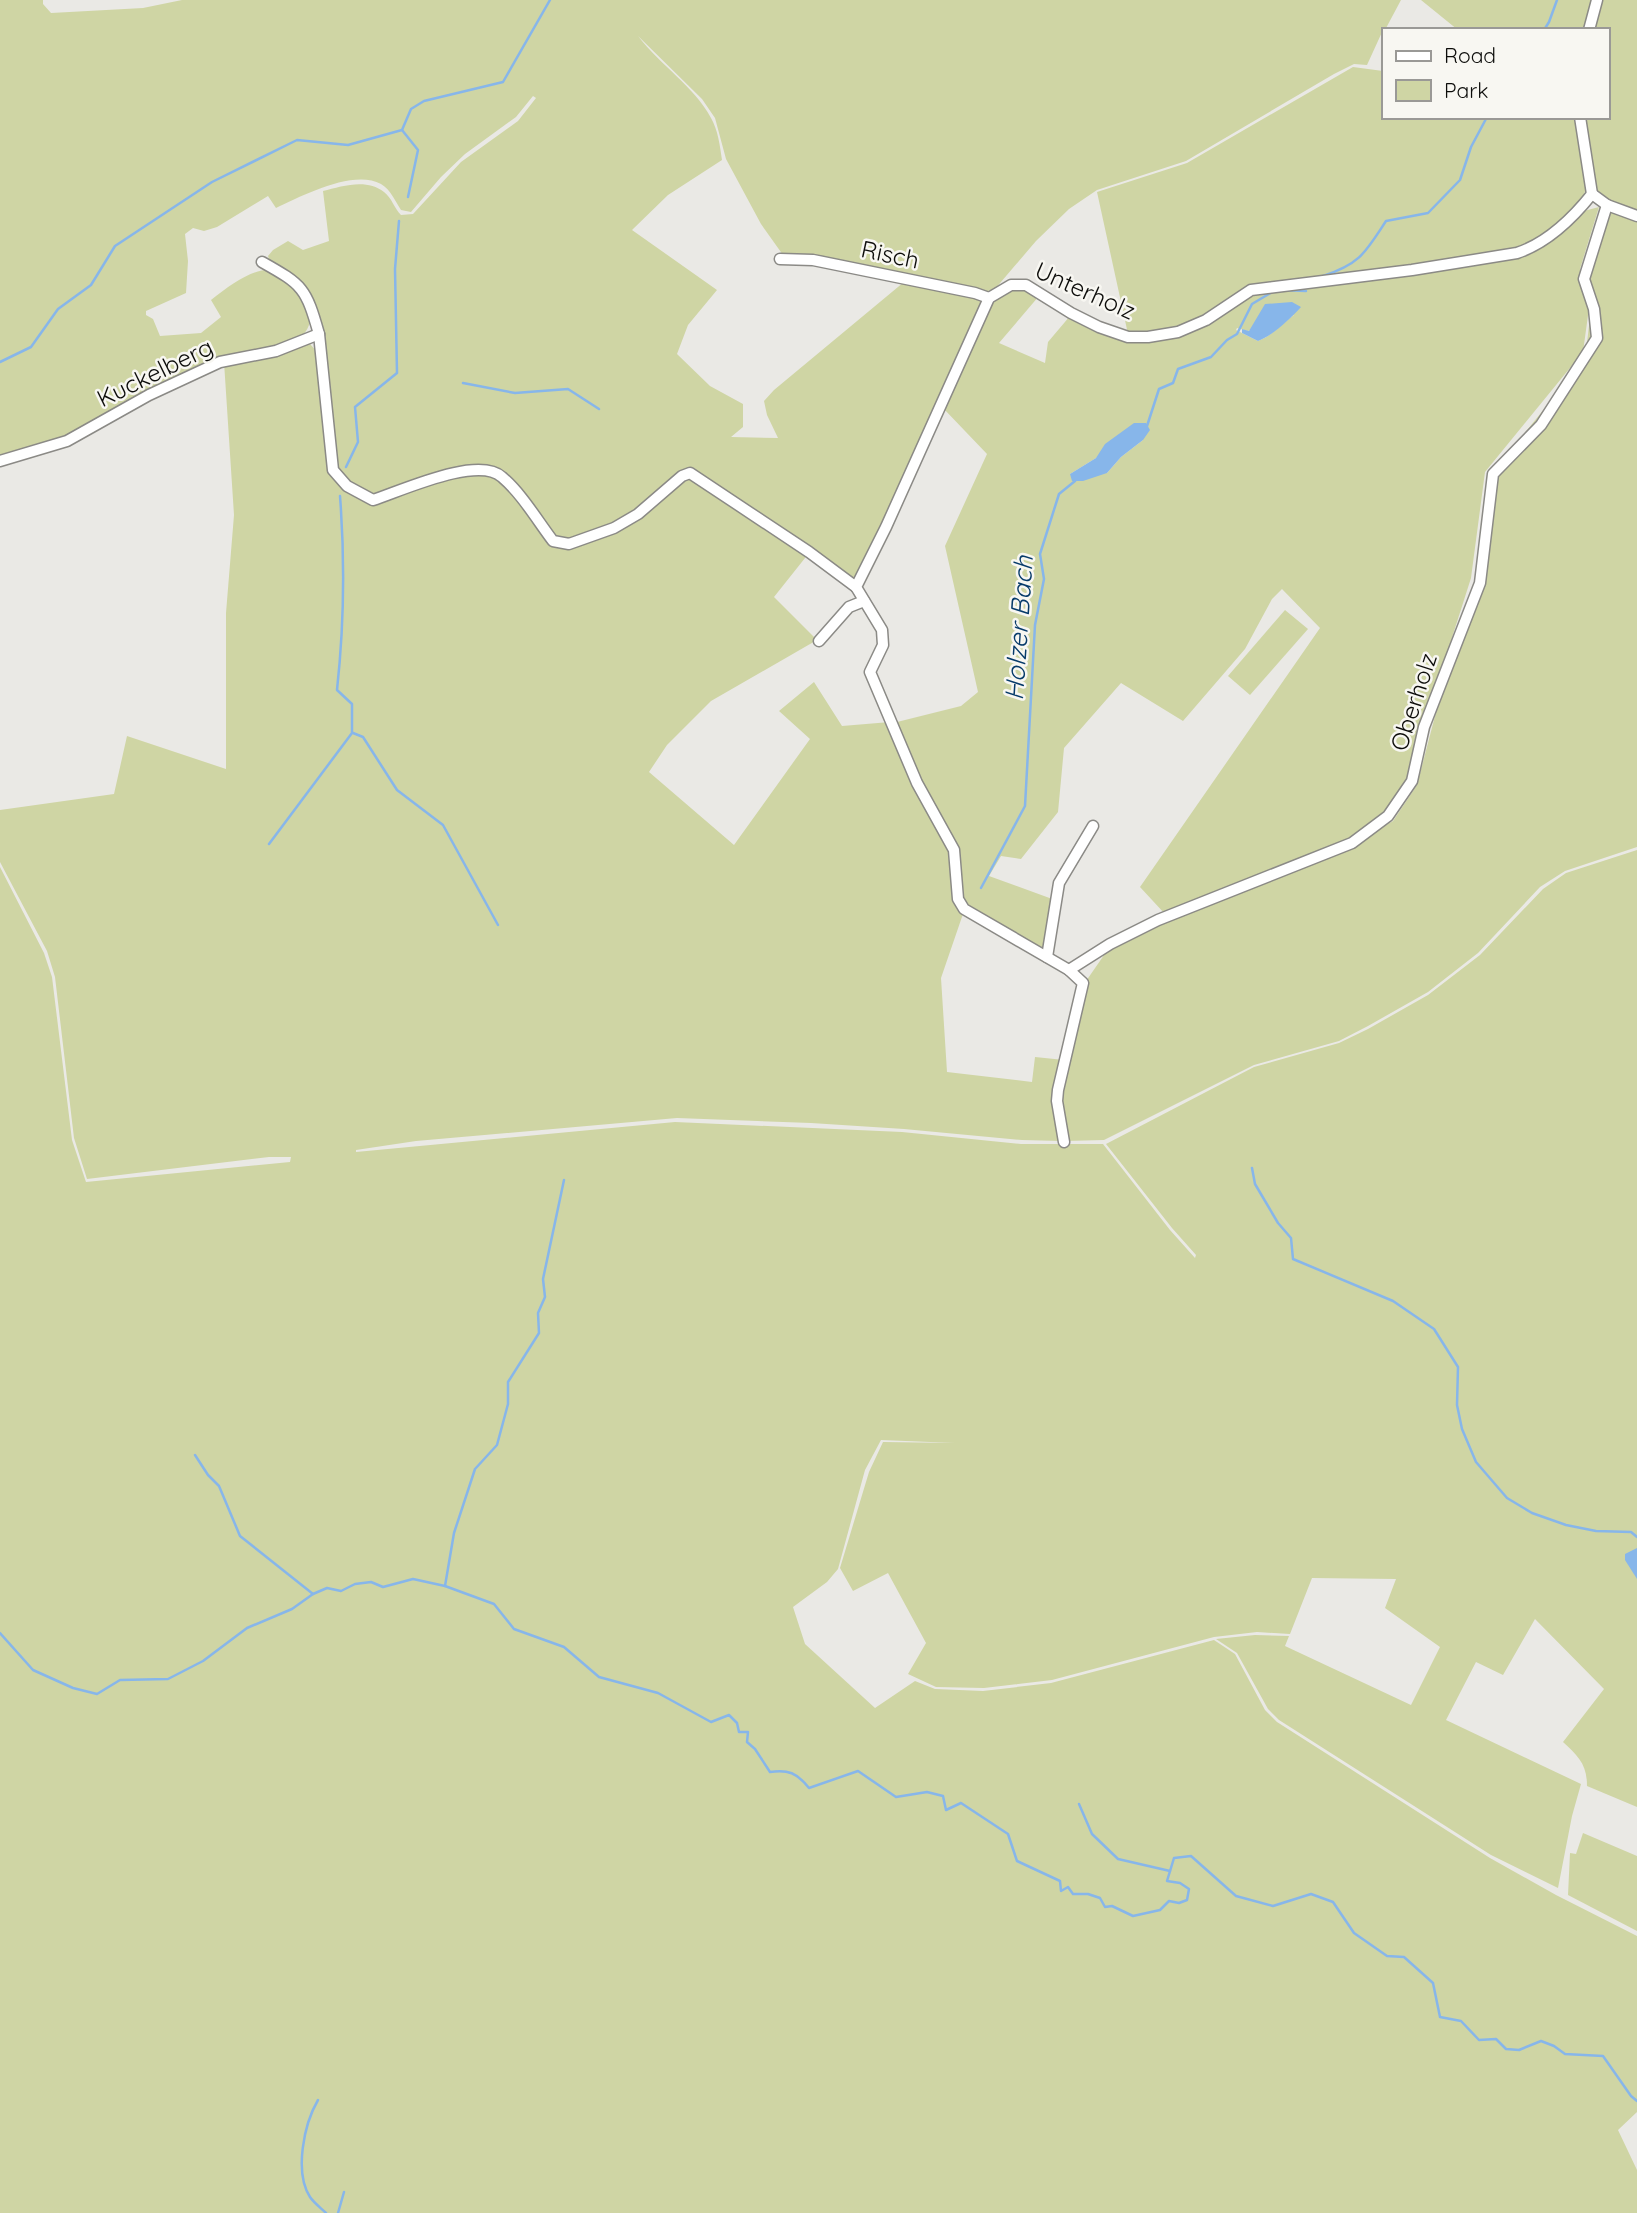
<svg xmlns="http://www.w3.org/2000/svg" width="1637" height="2213" font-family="Quicksand,sans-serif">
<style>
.green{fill:#cfd5a4;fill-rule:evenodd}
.water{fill:#87b6ea}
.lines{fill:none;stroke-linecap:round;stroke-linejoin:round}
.stream{stroke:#87b6ea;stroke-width:2.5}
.minor-casing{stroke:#8b8a86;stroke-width:13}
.minor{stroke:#fff;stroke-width:10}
.labels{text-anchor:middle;stroke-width:5;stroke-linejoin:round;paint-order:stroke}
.street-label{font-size:24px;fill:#0d0d0b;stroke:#f8f7f2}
.water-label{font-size:26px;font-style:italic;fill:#073b6a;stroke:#f8f7f2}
</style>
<rect width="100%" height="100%" fill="#eae9e5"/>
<g class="green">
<path d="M0,0h43v4l8,9 92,-5 39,-8h1219l-16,30h-2l-16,35 -13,-1 -20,10 -148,87 -89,29 -28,19 -33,32 -41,48 -11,3 -76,-13 -72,-17 -53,-7 -22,-31 -35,-65 -11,-41 -13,-19 -64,-63c22,29 56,50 73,82 7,12 9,28 11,42l-54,35 -36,35 85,60 -29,35 -11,29 33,32 33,18v23l-12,10 47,1 -11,-23 -3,-14 10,-11 130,-108 71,13 7,6 -1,7 -97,219 -29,58 -45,-34 -118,-79 -11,2 -44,40 -23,12 -45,16 -16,-2c-15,-21 -30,-48 -50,-65 -24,-21 -91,12 -119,20v2l58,-20 47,-6 11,5 12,13 39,53 17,4 46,-17 25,-13 43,-38 8,-4 119,79 -35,44 43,43 -106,61 -44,44 -18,27 85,73 76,-106 -31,-28 35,-29 28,44 48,-4 25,61 38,68 4,49 7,11 -23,67 6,94 85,10 3,-25 29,3 -10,41 7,40 -39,-1 -118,-11 -93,-6 -134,-5 -261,23 -60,9v2l319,-30 227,10 119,12h82l67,86 25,28 1,-3 -24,-27 -66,-84 148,-77 85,-24 29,-14 60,-34 52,-40 63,-66 23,-16 71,-23v957l-50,-21c0,-22 -9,-30 -24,-44l41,-53 -69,-70 -32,56 -27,-13 -30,58 135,64 -9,32 -14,72 -67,-33 -212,-135 -11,-11 -31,-56 -21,-14 39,-4 34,1 -4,10 126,59 29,-58 -55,-39 11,-29 -84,-1 -22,56 -33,-2 -43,5 -162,43 -68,8 -48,-1 -28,-13 18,-31 -38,-70 -35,18 -13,-23 29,-96 14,-30 72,1 -74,-3 -16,30 -27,99 -11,13 -34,25 12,37 70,64 40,-27 20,8 48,2 68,-8 163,-43 21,14 30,56 12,12 213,136 66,37 81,41v176l-19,18 19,40v43h-1637v-1346l44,86 8,24 20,163 14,42 204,-20 1,-5h-22l-182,22 -13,-41 -19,-161 -8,-26 -47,-89v-52l114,-16 13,-58 99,33v-156l8,-98 -10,-153 53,-9 33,-9 8,9 5,50 4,-1c-7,-40 3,-89 -29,-122 -8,-8 -19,-11 -28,-18l-2,-6 5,-6 15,-9 15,9 26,-9 -6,-50c19,-5 44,-13 61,1 8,6 10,16 17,23l12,-1 48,-52 57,-41 18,-23 -3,-2 -17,21 -51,37 -24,23 -30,35 -10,-2c-6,-9 -10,-20 -20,-26 -28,-15 -79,12 -105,24l-8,-12 -51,31 -13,4 -11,-3 -8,6 3,27 -2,32 -40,18v4l7,4 7,17 41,-3 20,-16 -10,-17c36,-28 72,-53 97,5 5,12 2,26 -9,33 -24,17 -55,13 -82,24 -34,13 -67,31 -100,50 -16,9 -33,21 -50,29 -21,8 -45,13 -67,19z"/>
<path d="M1421,0h216v214l-28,-12 -13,-13 -13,-72h24v-87h-149z"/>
<path d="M1353,67l30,4v46h194c1,22 9,44 9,66 1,29 -46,55 -68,67l-267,39 -45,30 -28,11 -50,4 -31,-142 90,-29z"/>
<path d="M1599,207l-19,62 9,39 -6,44 -98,120 -14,106 -30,94 -30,110 -21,35 -39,25 -186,72 -25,-27 180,-259 -38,-39 -10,10 -27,50 -62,72 -62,-38 -57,65 -6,64 -37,47 -20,-3 -12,20 66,24 -9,55 -81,-47 -6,-9 -4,-50 -37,-66 -25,-60 68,-17 17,-14 -33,-146 42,-92 -44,-46 49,-106 16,-12 13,-2 18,8 -40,47 46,20 3,-21 22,-26 43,20 66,-4 72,-40 261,-35 68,-45zM1294,315c-13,9 -21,20 -36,26l-22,-11 1,-2 11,3zM1143,440l-22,17 -14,16 -37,1 26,-16z"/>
<path d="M1614,211l23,8v628l-72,24 -25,16 -62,66 -50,39 -60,34 -29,15 -85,24 -150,75 -39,1 -5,-52 24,-105 27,-39 242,-101 40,-23 24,-36 29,-111 29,-95 16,-105 54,-66 41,-57 5,-42 -7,-40 23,-54z"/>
<path d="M1285,610l23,19 -58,66 -22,-19z"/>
<path d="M1583,1833l54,23v75l-69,-36 2,-42 6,1z"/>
</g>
<g class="water">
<path d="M1292,302l9,5c-11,12 -29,29 -43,34l-16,-8v-4l7,2 16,-27z"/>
<path d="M1134,423h12l4,7 -7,10 -22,17 -14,16 -24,8h-11l-2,-7 26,-16 9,-14z"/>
<path d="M1637,1548v31l-12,-19v-6z"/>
</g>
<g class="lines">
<g class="stream">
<path d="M1544,30l5,-8 8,-22"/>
<path d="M402,130l16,20 -10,47"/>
<path d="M1323,276c37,-12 42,-23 63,-55l42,-8 32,-33 11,-33 16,-30"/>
<path d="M1282,290l24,1"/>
<path d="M0,362l31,-15 27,-38 33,-24 24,-39 97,-64 85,-42 51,5 54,-15 9,-21 13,-8 79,-19 47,-82"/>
<path d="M463,383l52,10 53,-4 31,20"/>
<path d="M1147,426l12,-37 14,-6 5,-14 33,-12 16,-17 10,-6 15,-30 20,-12"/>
<path d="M346,467l12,-25 -3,-35 42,-34 -2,-104 4,-48"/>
<path d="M353,733l10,4 34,53 46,35 55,100"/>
<path d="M269,844l83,-111v-29l-15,-14c7,-64 8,-129 3,-194"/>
<path d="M981,888l44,-82 10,-181 9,-46 -4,-25 19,-60 16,-13"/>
<path d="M1252,1168l3,16 23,39 13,15 2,21 100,42 41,28 24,38 -1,38 5,24 14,33 31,36 25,15 34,12 30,6 35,1 6,5"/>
<path d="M195,1455l13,20 11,11 21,50 73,58"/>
<path d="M445,1586l9,-53 21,-64 22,-24 11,-41v-22l31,-49 -1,-20 7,-16 -2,-18 21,-99"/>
<path d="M0,1633l33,37 40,18 24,6 23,-14 48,-1 35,-18 44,-33 45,-19 21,-15 14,-6 14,3 14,-7 16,-2 12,5 30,-8 32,7 49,18 20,25 50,18 35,30 59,16 53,29 18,-7 8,8 2,9h9l-1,10 8,7 15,23c18,-3 27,1 39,16l49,-17 38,26 31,-5 16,4 3,14 15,-7 47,31 9,27 43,20 1,10 7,-4 5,7h15l12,4 5,9 7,-1 21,10 27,-6 9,-9 10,2 8,-3 2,-11 -9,-6 -13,-2 7,-23 17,-2 45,40 37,10 38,-12 22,8 21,31 33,23 17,1 29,26 7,34 21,4 18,19 17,-1 10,10 13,1 22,-9 13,5 11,8 38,2 28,40 6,5"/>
<path d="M1079,1804l13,30 26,25 52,12"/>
<path d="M318,2100c-14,24 -24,72 -8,97 4,6 11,11 16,16"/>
<path d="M338,2213l6,-21"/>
</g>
<defs>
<g id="minor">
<path d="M1589,30l8,-30"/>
<path d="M1580,117l12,77"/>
<path d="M1607,205l30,11"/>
<path d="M780,259l33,1 162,33 14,5"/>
<path d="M319,334l14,136 14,16 26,14c28,-9 105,-45 129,-23 20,17 35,43 51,64l16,3 45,-16 24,-14 44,-38 8,-3 119,79 47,35"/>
<path d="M0,461l67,-20 82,-46 71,-33 56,-11 43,-17c-13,-46 -16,-49 -57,-72"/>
<path d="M819,641l30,-34 15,-6"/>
<path d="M1047,957l12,-74 34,-57"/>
<path d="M1069,970l41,-26 48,-24 194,-77 36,-27 24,-35 12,-54 56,-144 13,-109 48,-49 56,-87 -3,-29 -10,-30 23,-74 -15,-11"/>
<path d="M1064,1142l-7,-41 1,-11 25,-107 -14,-13 -105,-61 -6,-10 -4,-49 -37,-67 -47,-111 13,-27 -1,-15 -26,-43 30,-60 103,-229 22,-13h15l45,28 28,14 29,10h20l30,-5 28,-12 45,-30 161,-20 105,-17c30,-10 55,-34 75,-59"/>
</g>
</defs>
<use href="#minor" class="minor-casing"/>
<use href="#minor" class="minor"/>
</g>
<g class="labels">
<g class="street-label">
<text transform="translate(890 255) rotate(12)" y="8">Risch</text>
<text transform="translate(1085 291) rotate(24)" y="8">Unterholz</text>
<text transform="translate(155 373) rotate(-26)" y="8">Kuckelberg</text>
<text transform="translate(1414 702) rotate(-72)" y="8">Oberholz</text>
</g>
<g class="water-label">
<text transform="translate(1019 628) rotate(-86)" y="9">Holzer Bach</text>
</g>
</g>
<rect x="1382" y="28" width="228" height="91" fill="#f8f7f2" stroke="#9a9996" stroke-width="2"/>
<rect x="1396" y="51" width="35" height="10" fill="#ffffff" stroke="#9a9996" stroke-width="2"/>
<text x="1444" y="63" font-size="21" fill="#0d0d0b">Road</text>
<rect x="1396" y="80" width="35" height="21" fill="#cfd5a4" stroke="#9a9996" stroke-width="2"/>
<text x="1444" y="98" font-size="21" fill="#0d0d0b">Park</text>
</svg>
